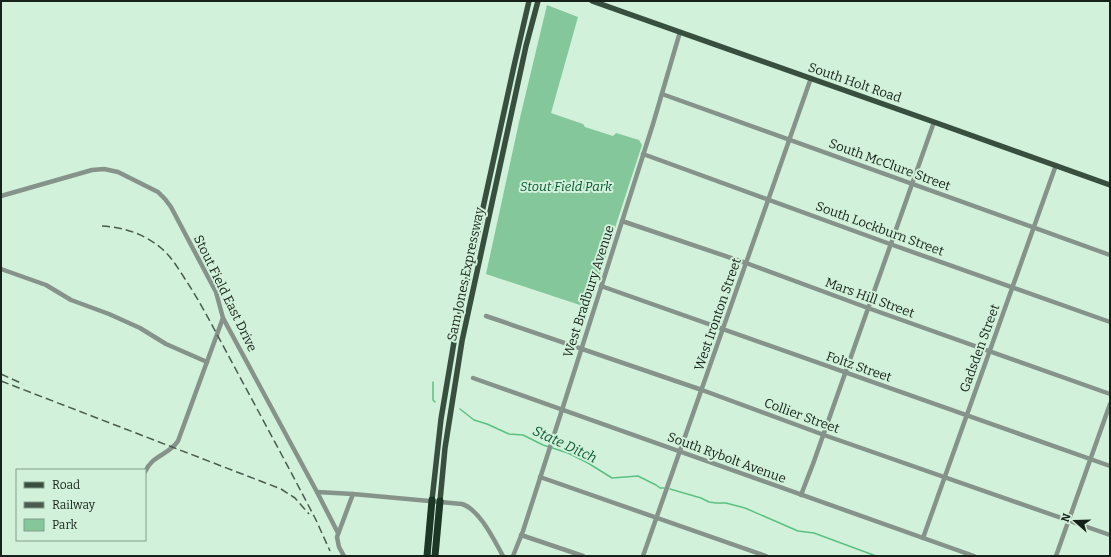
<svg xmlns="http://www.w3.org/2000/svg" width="1111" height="557" font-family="Bitter,serif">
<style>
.green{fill:#84c79b}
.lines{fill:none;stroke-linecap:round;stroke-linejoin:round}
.stream{stroke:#5cc083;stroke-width:1.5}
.minor{stroke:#86938a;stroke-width:4.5}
.major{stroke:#384f40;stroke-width:5.5}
.highway{stroke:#1d3726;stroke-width:7}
.rail{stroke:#4a5b50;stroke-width:1.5;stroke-dasharray:8 4;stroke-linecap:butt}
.labels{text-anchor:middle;stroke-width:4;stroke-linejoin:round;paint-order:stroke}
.street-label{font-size:13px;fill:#16211a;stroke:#d1f1da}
.park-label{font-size:13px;font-style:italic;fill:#06552f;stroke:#d1f1da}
.water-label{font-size:14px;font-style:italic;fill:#0b5831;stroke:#d1f1da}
</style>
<rect width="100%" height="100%" fill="#d1f1da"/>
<path class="green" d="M547,5l31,12 -27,96 32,11 2,3 28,9 3,-3 23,7 3,5 -53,163 -103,-34 33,-152z"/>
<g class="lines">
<g class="stream">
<path d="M433,382v18l2,2"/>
<path d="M460,409l14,11 13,4 22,10 14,1 20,10 25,8 20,10 24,15 26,-2 18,9 4,3h4"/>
<path d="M670,489l31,9 8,4 7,1h10l19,5 53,23 16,2 62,23"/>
</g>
<g class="minor">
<path d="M662,94l448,161"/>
<path d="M643,154l247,90 220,78"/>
<path d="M1,196l91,-26 12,-1 14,3 40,20 7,7 6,8 45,85 7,26 94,174 21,41"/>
<path d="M622,221l124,42 122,45 242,86"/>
<path d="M1,269l45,16 25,15 38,14 31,14 26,16 41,18"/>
<path d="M601,286l509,180"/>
<path d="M486,316l216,74 122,45 286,100"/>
<path d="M473,378l501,178"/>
<path d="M145,472c7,-17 24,-17 33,-31l45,-123"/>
<path d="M540,477l226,79"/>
<path d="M317,492l36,2 109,10c18,6 32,36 41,52"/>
<path d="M801,495l12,-31 121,-342"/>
<path d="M521,535l62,21"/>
<path d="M923,538l133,-373"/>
<path d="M344,556l-5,-9 -2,-10 16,-43"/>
<path d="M513,556l10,-25 39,-121 91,-286 27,-92"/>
<path d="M643,556l168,-478"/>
<path d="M1056,556l54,-152"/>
</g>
<g class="major">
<path d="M592,1l342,121 176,63"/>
<path d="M432,500l9,-81 14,-83 59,-270 15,-65"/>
<path d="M440,501l5,-53 17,-107 64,-295 12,-45"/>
</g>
<g class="highway">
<path d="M427,556l5,-56"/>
<path d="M435,556l5,-55"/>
</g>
<g class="rail">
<path d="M102,226c22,1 42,8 59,22 11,9 18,22 26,34 15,23 27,47 40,71 30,56 60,111 89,167l14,31"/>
<path d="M1,374l22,10"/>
<path d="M1,381l280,108 14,9 14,16"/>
</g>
</g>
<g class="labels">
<g class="street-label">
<text transform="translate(855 82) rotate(19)" y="5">South Holt Road</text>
<text transform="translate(890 164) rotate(20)" y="5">South McClure Street</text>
<text transform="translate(880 228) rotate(20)" y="5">South Lockburn Street</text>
<text transform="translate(465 274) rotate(-78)" y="5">Sam Jones Expressway</text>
<text transform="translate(588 291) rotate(-72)" y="5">West Bradbury Avenue</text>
<text transform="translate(226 293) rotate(64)" y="5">Stout Field East Drive</text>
<text transform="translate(870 297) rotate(20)" y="5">Mars Hill Street</text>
<text transform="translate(717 314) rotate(-71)" y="5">West Ironton Street</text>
<text transform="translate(979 348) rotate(-70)" y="5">Gadsden Street</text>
<text transform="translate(859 366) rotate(19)" y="5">Foltz Street</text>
<text transform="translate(802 415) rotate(20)" y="5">Collier Street</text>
<text transform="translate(727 457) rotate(20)" y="5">South Rybolt Avenue</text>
</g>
<g class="park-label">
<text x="566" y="191">Stout Field Park</text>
</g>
<g class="water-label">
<text transform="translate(565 444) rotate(25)" y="5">State Ditch</text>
</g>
</g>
<rect width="1111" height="557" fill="none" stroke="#16211a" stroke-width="4"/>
<rect x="16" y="469" width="130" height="72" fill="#d1f1da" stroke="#869e8d"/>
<rect x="24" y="482" width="20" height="6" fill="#384f40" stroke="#869e8d"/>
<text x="52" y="489" font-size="12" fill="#16211a">Road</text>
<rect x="24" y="502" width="20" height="6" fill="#4a5b50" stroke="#869e8d"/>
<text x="52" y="509" font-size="12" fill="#16211a">Railway</text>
<rect x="24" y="519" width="20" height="12" fill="#84c79b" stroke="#869e8d"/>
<text x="52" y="529" font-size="12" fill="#16211a">Park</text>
<g transform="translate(1075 521) rotate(290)" stroke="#d1f1da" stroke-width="3" paint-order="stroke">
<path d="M0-3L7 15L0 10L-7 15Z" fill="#16211a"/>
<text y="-6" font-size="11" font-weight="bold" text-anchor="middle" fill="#16211a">N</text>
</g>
</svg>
